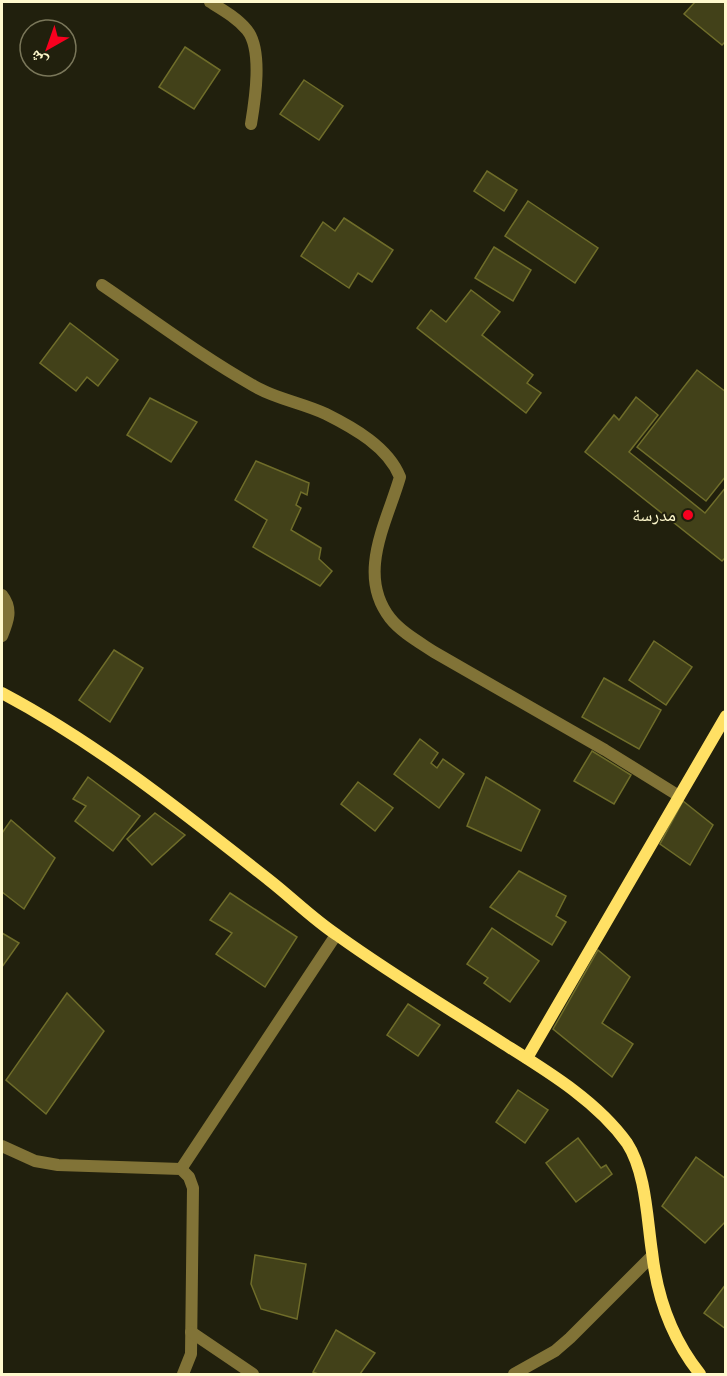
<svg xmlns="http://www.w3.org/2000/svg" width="727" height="1376" font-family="Roboto,'Noto Naskh Arabic',sans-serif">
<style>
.building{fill:#424119;stroke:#6f6d2a;stroke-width:1.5}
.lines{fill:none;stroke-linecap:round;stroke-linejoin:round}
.street{stroke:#817337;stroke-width:12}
.secondary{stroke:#ffe064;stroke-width:12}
.poi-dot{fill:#f8001f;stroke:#21200d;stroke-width:2}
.labels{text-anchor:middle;stroke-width:4.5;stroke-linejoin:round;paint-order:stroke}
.poi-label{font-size:18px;fill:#fff9cd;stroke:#21200d;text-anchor:end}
</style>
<rect width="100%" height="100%" fill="#21200d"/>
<g class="building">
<path d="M695,2h31v39l-4,4 -38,-31z"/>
<path d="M185,47l35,23 -26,39 -35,-22z"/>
<path d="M304,80l39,26 -24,34 -39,-26z"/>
<path d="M487,171l30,19 -13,21 -30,-20z"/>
<path d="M528,201l70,47 -23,35 -70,-47z"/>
<path d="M344,218l49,32 -21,32 -14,-9 -9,15 -48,-32 22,-34 12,9z"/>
<path d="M494,247l37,23 -18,31 -38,-23z"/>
<path d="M471,290l29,22 -18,23 51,40 -6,8 14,10 -15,20 -109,-85 14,-18 15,12z"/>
<path d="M70,323l48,37 -20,26 -11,-9 -11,14 -36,-28z"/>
<path d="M697,370l29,22v84l-20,25 -69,-54z"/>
<path d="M636,397l22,18 -29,37 76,61 21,-26v70l-4,4 -137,-109 29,-37 5,5z"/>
<path d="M150,398l47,24 -26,40 -44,-27z"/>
<path d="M256,461l53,22 -2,12 -6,-3 -5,13 5,3 -10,22 30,18 -2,11 13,12 -12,15 -67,-39 14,-27 -32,-20z"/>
<path d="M654,641l38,26 -26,38 -37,-25z"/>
<path d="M114,650l29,18 -33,54 -31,-22z"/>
<path d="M604,678l57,32 -22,39 -57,-32z"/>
<path d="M420,739l18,14 -7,10 6,5 6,-9 21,15 -25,34 -45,-34z"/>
<path d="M592,751l39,24 -17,29 -40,-23z"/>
<path d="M88,777l52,39 -27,35 -38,-30 11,-15 -13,-7z"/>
<path d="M486,777l54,33 -19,41 -54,-25z"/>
<path d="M358,782l35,26 -18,23 -34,-27z"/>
<path d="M683,801l30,24 -23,40 -30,-21z"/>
<path d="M155,813l30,22 -33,30 -25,-26z"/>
<path d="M11,820l44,38 -31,51 -22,-17v-59z"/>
<path d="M519,871l47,25 -10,20 10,6 -14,23 -62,-38z"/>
<path d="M230,893l67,44 -32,50 -49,-33 16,-21 -22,-13z"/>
<path d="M492,928l47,33 -29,41 -26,-19 4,-5 -21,-14z"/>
<path d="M2,933l17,10 -17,24z"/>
<path d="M598,950l32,27 -28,46 31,21 -21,33 -59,-48z"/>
<path d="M67,993l37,38 -58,83 -40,-34z"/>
<path d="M408,1004l32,21 -22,31 -31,-21z"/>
<path d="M518,1090l30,20 -23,33 -29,-21z"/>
<path d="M578,1138l23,30 5,-3 6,9 -36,28 -30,-39z"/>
<path d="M696,1157l30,22v42l-21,22 -43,-37z"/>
<path d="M255,1255l51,9 -9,55 -36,-10 -10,-25z"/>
<path d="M726,1284v45l-22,-16z"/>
<path d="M336,1330l39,23 -15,21h-42l-5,-2z"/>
</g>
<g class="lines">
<g class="street">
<path d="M210,2c13,8 27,16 37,28 16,20 8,70 4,94"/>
<path d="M102,285c50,34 99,71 152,101 22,13 49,17 72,28 28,14 62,33 74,63 -13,45 -44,97 -10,141 11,14 29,24 44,34l171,98 74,46"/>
<path d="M2,595c11,14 6,26 0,41"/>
<path d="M2,1146l33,15 23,4 123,4 8,8 4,11 -2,166 -8,20"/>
<path d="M181,1169l155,-234"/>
<path d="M191,1332l62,42"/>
<path d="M514,1374l41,-23 15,-13 82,-82"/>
</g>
<g class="secondary">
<path d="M2,693c96,51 182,120 267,187 23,18 44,39 68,55 54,39 111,73 167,109 43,27 93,57 123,99 19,29 20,76 25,109 5,45 20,87 48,122"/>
<path d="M527,1058l199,-342"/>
</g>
</g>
<circle class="poi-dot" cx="688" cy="515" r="6"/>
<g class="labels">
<g class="poi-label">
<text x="676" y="521">مدرسة</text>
</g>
</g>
<rect width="727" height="1376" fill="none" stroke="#fff9cd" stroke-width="6"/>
<g transform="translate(48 48) rotate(220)"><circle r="28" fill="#21200d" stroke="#7a775a" stroke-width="1.5"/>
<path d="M0-4.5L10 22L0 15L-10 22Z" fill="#f8001f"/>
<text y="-9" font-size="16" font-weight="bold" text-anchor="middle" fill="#fff9cd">ش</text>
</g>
</svg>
